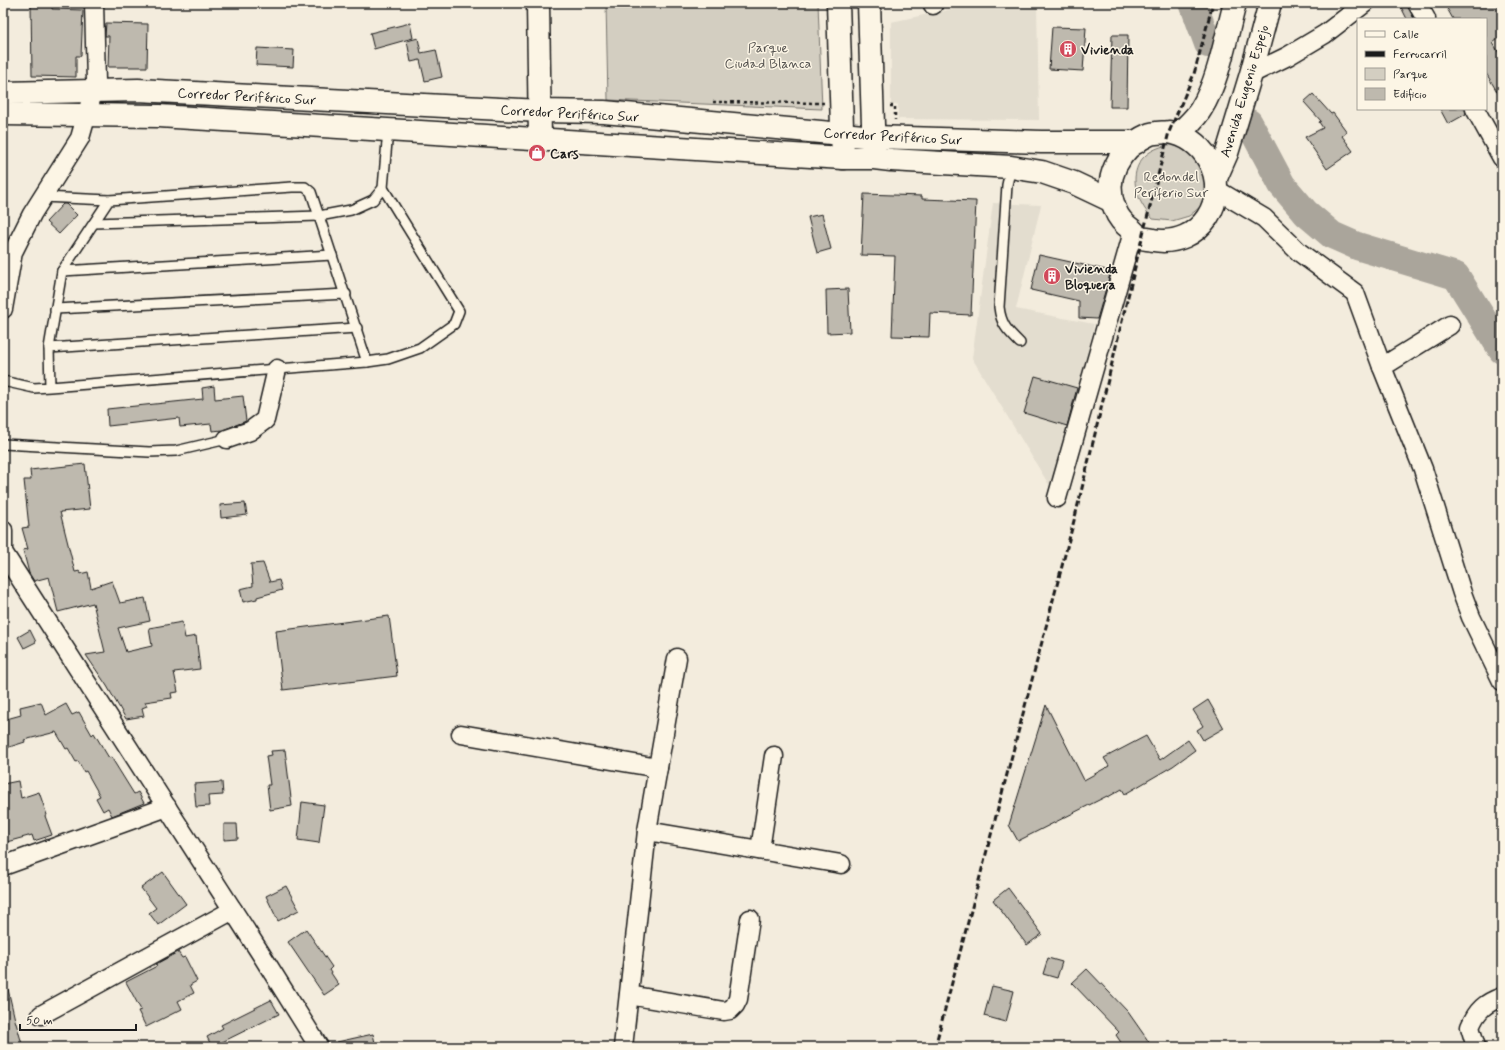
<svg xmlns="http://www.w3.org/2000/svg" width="1505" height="1050" font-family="Mynerve,sans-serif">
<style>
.built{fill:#e3ddcf}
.green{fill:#d3cec1;stroke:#78756e}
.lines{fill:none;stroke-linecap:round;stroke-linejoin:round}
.river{stroke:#aaa59b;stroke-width:28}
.building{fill:#beb9ae;stroke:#1c1c1c}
.service-casing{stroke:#1c1c1c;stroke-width:12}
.minor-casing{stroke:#1c1c1c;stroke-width:21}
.tertiary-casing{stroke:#1c1c1c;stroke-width:25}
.secondary-casing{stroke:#1c1c1c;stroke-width:25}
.primary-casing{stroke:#1c1c1c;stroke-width:25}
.path{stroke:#1c1c1c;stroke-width:2.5;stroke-dasharray:3 3;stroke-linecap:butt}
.service{stroke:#fcf5e5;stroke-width:9}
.minor{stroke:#fcf5e5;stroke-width:18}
.tertiary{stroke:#fcf5e5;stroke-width:22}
.secondary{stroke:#fcf5e5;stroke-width:22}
.primary{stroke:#fcf5e5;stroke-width:22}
.rail{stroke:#1c1c1c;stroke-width:3;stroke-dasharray:6 3;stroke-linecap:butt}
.labels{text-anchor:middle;stroke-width:3;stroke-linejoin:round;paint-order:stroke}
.park-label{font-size:14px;fill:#53514e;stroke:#fcf5e5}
.poi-label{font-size:14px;font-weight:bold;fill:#1c1c1c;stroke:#fcf5e5;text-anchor:start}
.street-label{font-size:14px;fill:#1c1c1c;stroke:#fcf5e5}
</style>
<rect width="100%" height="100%" fill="#f3ecdd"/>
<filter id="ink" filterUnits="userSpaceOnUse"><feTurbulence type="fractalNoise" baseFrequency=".025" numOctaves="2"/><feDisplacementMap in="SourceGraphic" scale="8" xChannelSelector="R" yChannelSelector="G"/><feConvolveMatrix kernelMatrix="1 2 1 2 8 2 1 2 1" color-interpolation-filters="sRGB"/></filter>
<g filter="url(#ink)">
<g class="built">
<path d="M981,3h56l2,117 -141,-1v-15l-7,2v-84z"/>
<path d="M993,203l48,2 -25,104 78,15 -37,174 -85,-140z"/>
</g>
<g class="green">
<path d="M606,3h212l4,106 -214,-9z"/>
<path d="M1176,144l10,3 19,24 2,20 -7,16 -11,9 -17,5 -19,-2c-29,-31 -24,-71 23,-75z"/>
</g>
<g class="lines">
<g class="river">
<path d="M1193,3l15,41"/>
<path d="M1249,123l33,62 24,28 26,22 25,11 99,30 46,74"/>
</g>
</g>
<g class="building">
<path d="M31,3h21v6l31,1 -2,46h-5v21l-44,-1z"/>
<path d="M1399,3h8l7,16h-7z"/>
<path d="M1444,3h58v33l-9,7 9,15v42l-16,-27v-54h-33z"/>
<path d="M106,23l42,1 -1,43h-39l1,-31h-4z"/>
<path d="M410,23l3,15 -39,11 -4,-16z"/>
<path d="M1052,27l34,1 -3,43 -34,-2z"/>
<path d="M1112,35h16l-1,72h-17z"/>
<path d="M418,38l3,15 15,-3 6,27 -17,4 -5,-21 -9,2 -4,-21z"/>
<path d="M257,48l37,2 -1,17 -37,-2z"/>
<path d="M1313,94l18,20 2,-1 14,19 -5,4 11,15 -26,18 -22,-32 18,-9 -4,-6 2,-1 -17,-19z"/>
<path d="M1440,109h25l1,5 -18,10z"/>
<path d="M864,194l58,2v3l54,2 -5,114 -41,-2 -1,24 -37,-1 3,-80 -34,-1z"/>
<path d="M63,204h3l11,11 -18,19 -13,-12z"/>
<path d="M822,214l9,35 -14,4 -9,-36z"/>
<path d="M1039,255l72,16 -14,48 -18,-1v-17l-48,-11z"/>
<path d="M848,289l2,43 -23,1 -1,-43z"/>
<path d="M1035,376l42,12 -10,38 -43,-13z"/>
<path d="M214,386l1,13 28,-3 3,25 -23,9 -11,1 -1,-7 -31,3 -1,-9 -71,8 -1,-17 96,-10 -1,-11z"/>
<path d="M85,464l5,45 -30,3 15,60 5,-1v3l8,-2 3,16 21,-7 8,22 25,-5 5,23 -32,7 8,24 26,-6 -3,-18 33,-6 3,16 11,-2 4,33 -26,3 4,20 -7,1 1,5 -27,4 2,4 -5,2 2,8 -18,3 -19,-33 -21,-31 19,-3 -12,-49 -35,9 -9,-35 -15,4 -5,-8 -6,-23 5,-1 -6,-21 7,-1 -5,-47h7l-1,-10z"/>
<path d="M245,503l2,12 -26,3 -1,-13z"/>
<path d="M263,563l7,19 9,-2 3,10 -25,7v2l-14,3 -3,-13 13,-3 -2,-22z"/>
<path d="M389,616l8,60 -114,14 -7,-59z"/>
<path d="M30,630l6,12 -12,6 -6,-11z"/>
<path d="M1208,700l16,28 -21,12 -6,-10 6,-4 -10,-16z"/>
<path d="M41,702l5,13 20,-11 6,11 7,-3 13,23 2,-2 15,25 2,-1 23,37 4,-2 6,11 -32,13 -4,-8 -5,3 -7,-13 4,-2 -14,-25 -2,1 -6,-11 -2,1 -8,-14 -2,1 -10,-17 -32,8 1,2 -22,7v-29l18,-5 -1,-8z"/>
<path d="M1046,705l38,75 25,-14 -5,-8 42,-22 14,24 28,-20 7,10 -22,16 -48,28 -3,-5 -14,8 -1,-1 -89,45 -9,-16z"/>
<path d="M285,750l7,56 -22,4 -3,-25h3l-4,-29 6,-1 -1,-4z"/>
<path d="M18,781l3,17 18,-6 8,23 -2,1 7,19 -18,6 -2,-6 -29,8v-59z"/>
<path d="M222,782l1,13 -15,1 1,10 -13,1 -2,-23z"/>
<path d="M302,802l22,3 -5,38 -21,-3z"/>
<path d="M224,824h13l1,15 -14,1z"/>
<path d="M163,872l23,32 -28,21 -9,-12 7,-5 -15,-20z"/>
<path d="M286,886l13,24 -21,11 -12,-25z"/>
<path d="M1008,888l34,46 -15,11 -34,-45z"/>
<path d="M306,929l26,38 -3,3 10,15 -15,10 -36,-53z"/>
<path d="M178,952l4,6 3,-1 12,24 -7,4 4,8 -16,8 4,8 -36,18 -8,-16 3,-1 -15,-28 31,-16 -1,-2z"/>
<path d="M1048,958l14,4 -5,16 -14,-4z"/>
<path d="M1087,969l41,43 21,30 -8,5h-17l-8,-12 3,-3 -47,-49z"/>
<path d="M992,986l22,5 -8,31 -22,-6z"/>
<path d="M8,989l7,31 8,27h-20v-57z"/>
<path d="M271,1000l8,14 -67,33 -5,-10 16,-9 -2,-3z"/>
<path d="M373,1034l3,13h-39v-5z"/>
</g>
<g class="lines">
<defs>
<g id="service">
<path d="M1011,167l-4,18 -8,122c2,18 9,24 21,36"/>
<path d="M42,197l67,3"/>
<path d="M94,223l225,-7 32,-6 22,-10 10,-12 5,-58"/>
<path d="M62,271l270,-16"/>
<path d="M55,309l291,-15"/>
<path d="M49,348l308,-20"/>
<path d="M367,362l21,-3 32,-11 34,-24 5,-13 -76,-123"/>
<path d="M3,381l31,7 16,-1 317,-25 -56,-170 -6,-5h-13l-183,13 -47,71 -13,77 1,39"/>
<path d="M3,444l146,8 27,-1 51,-12"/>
</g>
<g id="minor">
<path d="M933,3v2"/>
<path d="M1417,3l9,16"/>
<path d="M1251,74l37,-18 37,-22 40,-31"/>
<path d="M1475,109l27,49"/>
<path d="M1217,190l47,28 35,34 56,41 27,74 41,102 39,124 9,24 31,64"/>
<path d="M3,309l10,-57 19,-38 48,-76 16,-56 -2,-79"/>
<path d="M1382,367l68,-42"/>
<path d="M227,439l23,-8 15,-11 12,-51"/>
<path d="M1057,498l76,-266"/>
<path d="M3,530v22l258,402 58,93"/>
<path d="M461,734l197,34"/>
<path d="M647,831l194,33"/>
<path d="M760,850l14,-94"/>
<path d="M3,866l164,-59"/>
<path d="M629,995l95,16 6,-1 5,-5 3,-6 12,-80"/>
<path d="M41,1015l192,-105"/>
<path d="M623,1047l24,-216 30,-173"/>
<path d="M1476,1047l-6,-20c7,-17 15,-24 32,-30"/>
</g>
<path id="tertiary" d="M538,3l2,136"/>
<g id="secondary">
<path d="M838,3l5,155"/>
<path d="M869,3l5,152"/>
</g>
<g id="primary">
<path d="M3,93l135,-3 402,21 64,1 270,25 167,5h96"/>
<path d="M3,114l156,2 684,42h31l17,2 120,7 31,5 32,11 38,18"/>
<path d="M1169,132c16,3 30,12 39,27 24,40 -8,89 -55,81 -3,-1 -9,-1 -12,-2 -3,-2 -6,-5 -9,-8 -7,-5 -14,-12 -17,-21 -13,-30 4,-61 33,-74 6,-3 15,-2 21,-3z"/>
<path d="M1179,134c7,-8 17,-16 22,-25 18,-29 25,-73 34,-106"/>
<path d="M1216,178l11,-25 24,-79 19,-71"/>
</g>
</defs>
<use href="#service" class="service-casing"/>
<use href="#minor" class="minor-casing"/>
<use href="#tertiary" class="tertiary-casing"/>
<use href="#secondary" class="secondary-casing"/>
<use href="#primary" class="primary-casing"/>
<g class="path">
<path d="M713,102l111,1"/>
<path d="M890,106h5v14"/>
</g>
<use href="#service" class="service"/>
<use href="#minor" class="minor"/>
<use href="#tertiary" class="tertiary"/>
<use href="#secondary" class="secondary"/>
<use href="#primary" class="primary"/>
<path class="rail" d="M935,1047l141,-534 66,-275 27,-106 25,-58 19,-71"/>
</g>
</g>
<defs>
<symbol id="building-disc" viewBox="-11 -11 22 22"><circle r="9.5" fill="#d1495b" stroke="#fcf5e5"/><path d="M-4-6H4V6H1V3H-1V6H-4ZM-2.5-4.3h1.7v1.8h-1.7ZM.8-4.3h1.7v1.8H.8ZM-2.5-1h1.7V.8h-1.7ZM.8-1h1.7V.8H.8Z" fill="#fff"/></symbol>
<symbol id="shop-disc" viewBox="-11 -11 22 22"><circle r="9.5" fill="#d1495b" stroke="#fcf5e5"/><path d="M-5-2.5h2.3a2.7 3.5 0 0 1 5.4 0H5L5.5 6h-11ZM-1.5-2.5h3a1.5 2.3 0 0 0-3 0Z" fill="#fff"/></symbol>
</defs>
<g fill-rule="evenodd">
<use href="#building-disc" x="1058" y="39" width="20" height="20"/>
<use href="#shop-disc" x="527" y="143" width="20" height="20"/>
<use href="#building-disc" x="1042" y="266" width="20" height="20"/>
</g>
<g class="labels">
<g class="park-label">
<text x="768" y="52">Parque<tspan x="768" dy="16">Ciudad Blanca</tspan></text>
<text x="1171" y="181">Redondel<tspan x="1171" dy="16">Periferio Sur</tspan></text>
</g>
<g class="poi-label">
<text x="1081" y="54">Vivienda</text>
<text x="550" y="158">Cars</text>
<text x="1065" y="273">Vivienda<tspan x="1065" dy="16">Bloquera</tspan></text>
</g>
<g class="street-label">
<text transform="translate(1244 91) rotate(-73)" y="5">Avenida Eugenio Espejo</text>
<text transform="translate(247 96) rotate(3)" y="5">Corredor Periférico Sur</text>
<text transform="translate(570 113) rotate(3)" y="5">Corredor Periférico Sur</text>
<text transform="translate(893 136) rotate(3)" y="5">Corredor Periférico Sur</text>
</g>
</g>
<rect width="1505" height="1050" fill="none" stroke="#fcf5e5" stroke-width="16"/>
<rect x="8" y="8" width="1489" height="1034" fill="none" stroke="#1c1c1c" stroke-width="1.5" filter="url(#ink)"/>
<rect x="1357" y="18" width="130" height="92" fill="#fcf5e5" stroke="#a29e95"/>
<rect x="1365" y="31" width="20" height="6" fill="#fcf5e5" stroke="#a29e95"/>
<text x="1393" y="38" font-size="12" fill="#1c1c1c">Calle</text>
<rect x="1365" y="51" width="20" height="6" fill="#1c1c1c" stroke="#a29e95"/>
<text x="1393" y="58" font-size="12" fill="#1c1c1c">Ferrocarril</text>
<rect x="1365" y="68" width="20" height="12" fill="#d3cec1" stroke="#a29e95"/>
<text x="1393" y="78" font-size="12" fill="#1c1c1c">Parque</text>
<rect x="1365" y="88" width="20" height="12" fill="#beb9ae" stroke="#a29e95"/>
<text x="1393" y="98" font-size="12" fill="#1c1c1c">Edificio</text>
<path d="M20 1024v6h116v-6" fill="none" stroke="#1c1c1c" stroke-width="2"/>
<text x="26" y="1024" font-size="12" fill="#1c1c1c" stroke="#fcf5e5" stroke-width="3" paint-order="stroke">50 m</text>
</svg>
